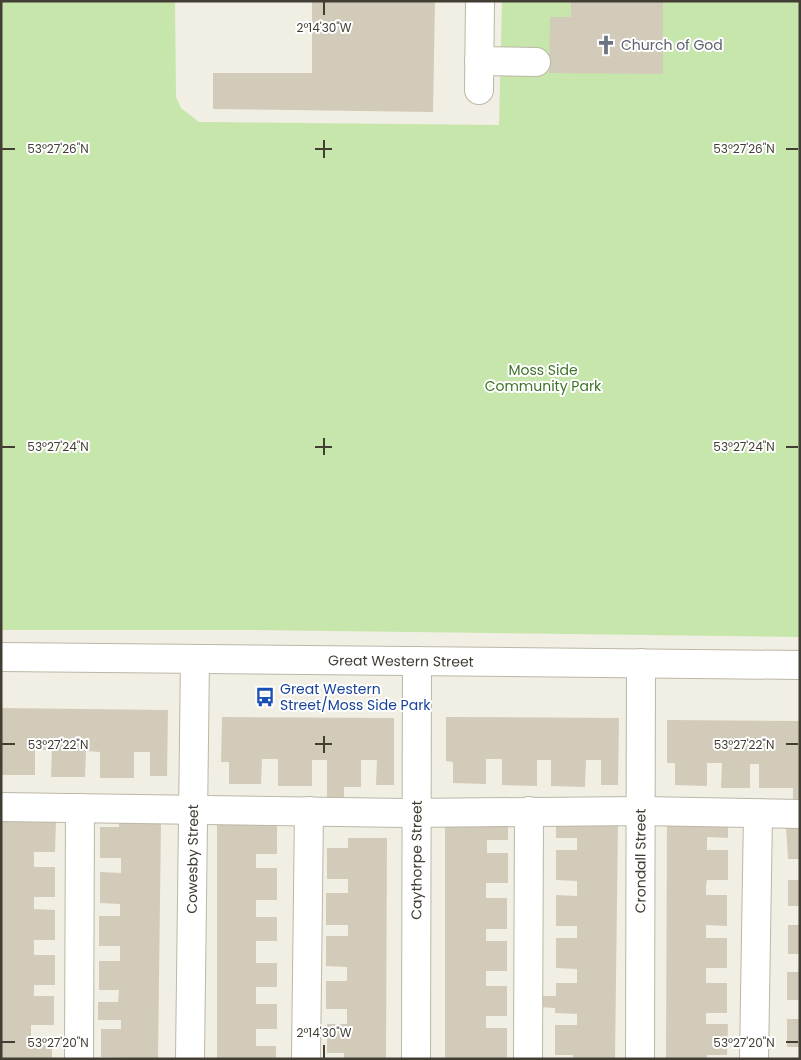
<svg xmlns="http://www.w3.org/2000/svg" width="801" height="1060" font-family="Poppins,sans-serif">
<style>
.green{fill:#c7e6ac}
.building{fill:#d3cbb9}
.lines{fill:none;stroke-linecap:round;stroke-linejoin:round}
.minor-casing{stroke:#bcb7a6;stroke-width:30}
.minor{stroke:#fff;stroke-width:28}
.ticks{fill:none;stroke:#433e34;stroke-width:2}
.labels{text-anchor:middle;stroke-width:4;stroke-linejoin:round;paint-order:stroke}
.worship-label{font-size:14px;fill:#5b616d;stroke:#fff;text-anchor:start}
.park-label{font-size:14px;fill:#3e7328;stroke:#fff}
.street-label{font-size:14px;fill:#433e34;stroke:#fff}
.transit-label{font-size:14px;fill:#164399;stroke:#fff;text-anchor:start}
.ticks-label{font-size:12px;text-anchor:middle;fill:#433e34;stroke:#fff;stroke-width:4;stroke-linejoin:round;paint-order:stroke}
</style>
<rect width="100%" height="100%" fill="#f1eee3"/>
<path class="green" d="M1,1h174l1,96 5,11 18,14 300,3 3,-124h298v636l-551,-7h-248z"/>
<g class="building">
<path d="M312,1h123l-2,111 -220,-3v-36h99z"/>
<path d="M571,1h92v73l-114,-1 1,-56h21z"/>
<path d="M1,708l167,2 -1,66h-17v-24h-16v26h-34v-26l-14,-1 -1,26h-34l1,-27h-17v25h-33z"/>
<path d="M222,717l172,1v67h-18l1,-25h-16v27h-17v17h-17v-44h-15v26h-34v-27h-16l-1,25h-32v-22h-8z"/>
<path d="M446,717l173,1 -1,67h-17v-25h-15l-1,27 -34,-1v-26h-14v26l-35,-1v-26h-16v25l-33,-1v-21l-7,-1z"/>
<path d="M667,720l133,1v80h-7v-13h-34v-24h-9v24h-29l1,-25h-15v23l-32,-1v-22h-8z"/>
<path d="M1,813l34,8 21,1 -1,30h-21v15h21v30h-21v12l21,1v30h-21v15h21v30h-21v11h20v29h-23v14h21v20h-51z"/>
<path d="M217,815l60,8v31h-21v14h21v32h-21v17h21v24h-21v22h21v24h-21v17h21v25h-21v17h20v13h-59z"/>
<path d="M119,820l42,1 -3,238 -57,-2v-28h20v-9h-23v-18h20l1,-12h-20v-29h21v-15h-21v-30h21v-12l-20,-1v-31l21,1v-15h-21v-31h19z"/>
<path d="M667,820h61v18l-21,-1v13h21v30h-21l-1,6v9h21v31l-21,-1v13h21v30h-21v15h21v30h-21v11h22l-1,31h-20v4h-41z"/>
<path d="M556,821l62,1 -3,237h-42v-4h-18v-30h22v-11l-22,-1v-5l-16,-1v-11h17v-13h21v-14l-21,-1v-30h21v-12h-21v-31l21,1v-15l-21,-1v-30h21v-12h-21z"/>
<path d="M445,823h63v17h-21v13h21v30h-22v15h21v31h-21v12h21v30h-21v15h21v30h-21v12h21v30l-62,1z"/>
<path d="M786,827h14v32h-12z"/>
<path d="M348,838h39l-1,221h-42v-6h-17v-29h20v-15h-21v-28h21v-14l-21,-1v-30h22v-11h-22v-32h22v-14h-21v-31h21z"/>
<rect x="788" y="880" width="12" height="26"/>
<rect x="788" y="925" width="12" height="29"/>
<rect x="787" y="972" width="13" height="28"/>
<rect x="787" y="1019" width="13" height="28"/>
</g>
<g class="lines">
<defs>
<g id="minor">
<path d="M479,61l57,1"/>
<path d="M479,90l1,-89"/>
<path id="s1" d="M1,657l799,8"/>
<path d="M1,807l404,6 236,-2 159,3"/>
<path d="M79,1059l1,-251"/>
<path id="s2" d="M190,1059l5,-400"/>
<path d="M306,1059l3,-248"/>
<path id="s3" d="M416,1059l1,-398"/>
<path d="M528,1059l1,-248"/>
<path id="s4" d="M640,1059l1,-396"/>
<path d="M754,1059l4,-245"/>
</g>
</defs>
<use href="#minor" class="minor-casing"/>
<use href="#minor" class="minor"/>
</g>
<path class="ticks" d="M324,2v13M324,140v18M2,149h13M315,149h17M786,149h12M324,438v17M2,447h13M315,447h17M786,447h12M324,736v17M2,744h13M315,744h17M786,744h12M2,1042h13M786,1042h12M324,1045v13"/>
<defs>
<symbol id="church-bare" viewBox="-9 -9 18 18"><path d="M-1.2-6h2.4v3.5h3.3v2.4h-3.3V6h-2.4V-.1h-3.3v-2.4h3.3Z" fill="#6b7280" stroke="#fff" stroke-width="2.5" paint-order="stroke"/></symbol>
<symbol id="bus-bare" viewBox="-9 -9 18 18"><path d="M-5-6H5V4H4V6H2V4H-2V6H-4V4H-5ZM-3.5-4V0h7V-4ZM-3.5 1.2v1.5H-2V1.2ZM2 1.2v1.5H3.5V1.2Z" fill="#1a4fb4" stroke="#fff" stroke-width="2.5" paint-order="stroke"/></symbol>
</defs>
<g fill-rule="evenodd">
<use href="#church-bare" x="592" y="31" width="28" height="28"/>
<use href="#bus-bare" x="251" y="683" width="28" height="28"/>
</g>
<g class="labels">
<g class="worship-label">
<text x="621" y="50">Church of God</text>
</g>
<g class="park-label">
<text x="543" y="375">Moss Side<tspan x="543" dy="16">Community Park</tspan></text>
</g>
<g class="street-label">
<text dy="5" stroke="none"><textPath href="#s1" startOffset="400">Great Western Street</textPath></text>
<text dy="5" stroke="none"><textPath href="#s2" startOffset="200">Cowesby Street</textPath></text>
<text dy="5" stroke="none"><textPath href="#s3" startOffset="199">Caythorpe Street</textPath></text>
<text dy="5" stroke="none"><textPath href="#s4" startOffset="198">Crondall Street</textPath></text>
</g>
<g class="transit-label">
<text x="280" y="694">Great Western<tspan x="280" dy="16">Street/Moss Side Park</tspan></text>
</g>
</g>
<g class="ticks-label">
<text x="324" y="32">2°14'30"W</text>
<text x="58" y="153">53°27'26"N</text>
<text x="744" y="153">53°27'26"N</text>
<text x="58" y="451">53°27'24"N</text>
<text x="744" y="451">53°27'24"N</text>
<text x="58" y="749">53°27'22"N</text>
<text x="744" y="749">53°27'22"N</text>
<text x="324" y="1037">2°14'30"W</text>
<text x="58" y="1047">53°27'20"N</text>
<text x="744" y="1047">53°27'20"N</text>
</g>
<rect width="801" height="1060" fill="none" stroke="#433e34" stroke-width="5"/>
</svg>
